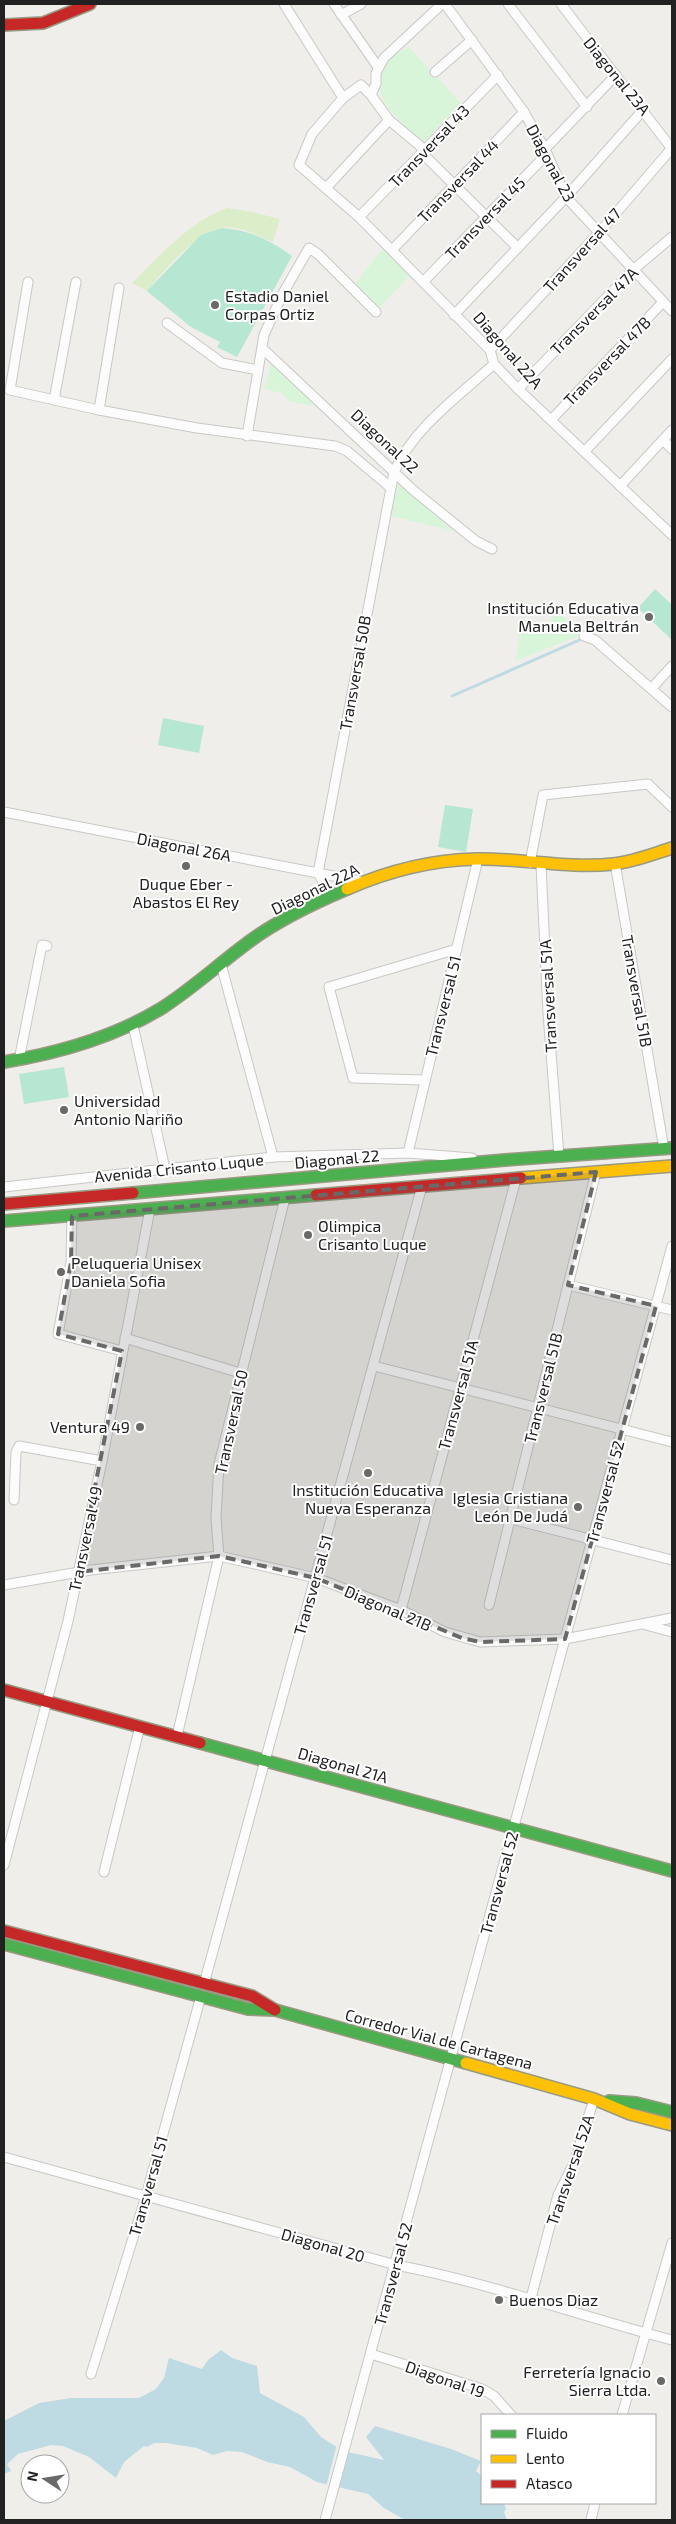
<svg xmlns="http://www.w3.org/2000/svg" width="676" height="2524" font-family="'Exo 2',sans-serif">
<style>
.grass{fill:#dcedc9}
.park{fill:#d9f5d9}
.pitch{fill:#b6e7d2}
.water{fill:#bedae2}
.pier{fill:#f0eeea}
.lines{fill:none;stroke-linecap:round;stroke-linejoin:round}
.stream{stroke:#bedae2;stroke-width:3}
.street-casing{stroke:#c8c8c6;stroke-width:11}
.fast-casing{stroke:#989a81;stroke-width:14}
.slow-casing{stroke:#989a81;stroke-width:14}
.jam-casing{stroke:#989a81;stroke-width:14}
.street{stroke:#fdfcfc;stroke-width:9}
.fast{stroke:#4caf50;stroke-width:11}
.slow{stroke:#ffc107;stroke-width:11}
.jam{stroke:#c62828;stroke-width:11}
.marked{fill:#696967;fill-opacity:0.2;stroke:#696967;stroke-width:4;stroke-dasharray:10 6;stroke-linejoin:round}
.poi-dot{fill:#696967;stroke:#fff;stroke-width:2}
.labels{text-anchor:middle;stroke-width:4;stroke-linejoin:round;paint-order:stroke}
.street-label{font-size:16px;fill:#212121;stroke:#fff}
.poi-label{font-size:16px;fill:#212121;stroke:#fff;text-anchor:start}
</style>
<rect width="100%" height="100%" fill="#f0eeea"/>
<path class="grass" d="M227,208l21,3 32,8 -7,23c-14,-6 -36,-18 -52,-14 -29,8 -55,41 -74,63l-15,-8c29,-29 56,-60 95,-75z"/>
<g class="park">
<path d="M409,47l52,56 -38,40c-19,-19 -63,-52 -37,-82 5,-6 17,-10 23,-14z"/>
<path d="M383,248l27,27 -30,32 -25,-23z"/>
<path d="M271,363l41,39 -1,4 -22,-5 -7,-8 -18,-4z"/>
<path d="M398,484l56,47 -63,-15z"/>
<path d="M554,608l28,27 -67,26 7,-42 28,6z"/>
</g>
<g class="pitch">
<path d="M222,228c27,2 48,12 70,28l-55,101 -20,-10 3,-5 -29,-15 -44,-36 54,-56z"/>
<path d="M655,589l17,16v35l-34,-32z"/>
<path d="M163,718l41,8 -5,27 -41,-8z"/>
<path d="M445,805l28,4 -7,43 -28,-5z"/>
<path d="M64,1067l5,30 -45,7 -5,-30z"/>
</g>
<path class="water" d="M221,2350l11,8 25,8 3,27 44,24 17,20 22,14 41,9 -18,-23 9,-11 76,23 30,12 -5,10 6,5v27h22l2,6 -2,3 3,8h-102l-21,-12 -16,-14 -51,-12 -27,-15 -23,-5 -25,-10 -15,-1 -14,4 -16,-7 -31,-5h-12l-7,4 -3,-1 -20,16 -8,16 -27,-21 -26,-11 -12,-1 -33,9 -11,10 4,7 -7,3v-53l35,-18 32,-5h68l17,-9 8,-11 5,-20 33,11 6,-9z"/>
<path class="pier" d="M337,2444l12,6 -11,40 -12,-3z"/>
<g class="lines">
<path class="stream" d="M452,696l132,-58"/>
<defs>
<g id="street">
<path d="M284,4l59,94"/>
<path d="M334,4l44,63"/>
<path d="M445,4l79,108 21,37 21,48 106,114"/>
<path d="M508,4l79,103"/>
<path d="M561,4l111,145"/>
<path d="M341,15l20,-11"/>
<path d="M435,72l37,-32"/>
<path d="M371,95l5,-11v-11l8,-15 58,-54"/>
<path d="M545,149l71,-74"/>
<path d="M425,150l-36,-30 -18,-25 -10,-10 -18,13 -31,36 -13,31 60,52 131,133 4,14 24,25 154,146"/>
<path d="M422,153l96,95"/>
<path d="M326,188l63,-68"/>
<path d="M359,217l139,-142"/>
<path d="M392,250l132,-138"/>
<path d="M28,282l-18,108 89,20 98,18 138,18 12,5 43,36"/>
<path d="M423,282l124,-128"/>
<path d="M454,315l112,-118 78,-88"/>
<path d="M167,323l55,40 36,7"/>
<path d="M262,348l151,142 63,51 16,8"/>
<path d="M490,350l108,-116 74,-86"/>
<path d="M518,389l115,-119 39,-33"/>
<path d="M54,400l22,-118"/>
<path d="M99,410l20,-122"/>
<path d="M551,420l112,-118"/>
<path d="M247,436l17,-101 18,-40 27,-47 9,6 58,58"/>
<path d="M663,440l9,9"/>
<path d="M585,451l87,-92"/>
<path d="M620,486l52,-56"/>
<path d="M584,636l11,4 77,67"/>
<path d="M652,688l20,-22"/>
<path d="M4,812l360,70"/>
<path d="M530,863l13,-68 105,-11 24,23"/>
<path d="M615,863l49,286"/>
<path d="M541,865l7,148 11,143"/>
<path d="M318,873l76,-401c20,-45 64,-75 100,-108"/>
<path d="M318,873l8,14 -7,14"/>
<path d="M221,964l52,193"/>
<path d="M133,1025l32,144"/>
<path d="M19,1060l23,-115 5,1"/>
<path d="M425,1080l-72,-2 -24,-91 128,-38"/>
<path d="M408,1153l70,-294"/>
<path d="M4,1187l269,-30 135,-4 64,5"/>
<path d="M72,1216l-1,46 -13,72 64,17"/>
<path d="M568,1285l104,25"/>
<path d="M125,1338l115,35"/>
<path d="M374,1366l298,76"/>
<path d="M14,1500l2,-48 3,-6 83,15"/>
<path d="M511,1519l161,41"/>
<path d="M4,1585l87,-15 128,-14 97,22 85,32 44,22 35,10 85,-3 107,-21"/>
<path d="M489,1605l107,-433"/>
<path d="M401,1610l115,-431"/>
<path d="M646,1625l26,7"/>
<path d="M177,1736l42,-180 -3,-38 3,-54 66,-266"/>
<path d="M4,1865l64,-244 34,-160 48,-252"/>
<path d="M104,1872l36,-146"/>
<path d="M204,1984l218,-798"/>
<path d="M4,2157l392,108c94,18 184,51 276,75"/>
<path d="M531,2298l27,-103 16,-32 20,-64"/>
<path d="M371,2354l111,35 12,7 17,19"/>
<path d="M91,2374l55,-178 55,-200"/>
<path d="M622,2415l50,-172"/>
<path d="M325,2520l347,-1274"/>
<path d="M591,2520l4,-17"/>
</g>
<g id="fast">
<path d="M4,1062c55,-9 109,-24 158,-54 31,-20 58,-45 88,-67 30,-22 64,-38 97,-52"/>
<path d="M133,1193l372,-33 167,-12"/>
<path d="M4,1221l312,-26"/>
<path d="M200,1743l472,128"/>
<path d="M4,1944l244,65 27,1 191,53"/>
<path d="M609,2101l27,2 36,9"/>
</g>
<g id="slow">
<path d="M347,889c41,-18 85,-29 129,-30 46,-1 92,10 137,5 20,-2 40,-10 59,-16"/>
<path d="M521,1178l151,-12"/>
<path d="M466,2063l128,36 36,15 42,11"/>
</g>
<g id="jam">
<path d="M4,25l39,-2 47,-19"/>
<path d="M316,1195l205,-17"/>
<path d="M4,1204l129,-11"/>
<path d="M4,1690l196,53"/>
<path d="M4,1931l248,65 23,14"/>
</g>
</defs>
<use href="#street" class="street-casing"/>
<use href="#fast" class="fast-casing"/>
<use href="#slow" class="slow-casing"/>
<use href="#jam" class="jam-casing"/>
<use href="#street" class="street"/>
<use href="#fast" class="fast"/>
<use href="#slow" class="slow"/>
<use href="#jam" class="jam"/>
</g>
<path class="marked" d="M596,1172l-28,113 88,21 -91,333 -85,3 -18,-4 -146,-60 -97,-22 -141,16 44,-221 -64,-17 13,-72 1,-46z"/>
<g class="poi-dot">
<circle cx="215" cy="305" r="5"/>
<circle cx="649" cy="617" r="5"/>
<circle cx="186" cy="866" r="5"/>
<circle cx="64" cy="1110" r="5"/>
<circle cx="308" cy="1235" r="5"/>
<circle cx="61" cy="1272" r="5"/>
<circle cx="140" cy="1427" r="5"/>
<circle cx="368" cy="1473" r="5"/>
<circle cx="578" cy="1507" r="5"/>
<circle cx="499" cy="2300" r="5"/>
<circle cx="661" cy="2381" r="5"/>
</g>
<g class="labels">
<g class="street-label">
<text transform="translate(617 76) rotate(51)" y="6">Diagonal 23A</text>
<text transform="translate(429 146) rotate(-46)" y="6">Transversal 43</text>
<text transform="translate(551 163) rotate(62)" y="6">Diagonal 23</text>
<text transform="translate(458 181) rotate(-46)" y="6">Transversal 44</text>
<text transform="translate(485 218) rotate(-46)" y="6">Transversal 45</text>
<text transform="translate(582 250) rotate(-48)" y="6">Transversal 47</text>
<text transform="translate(594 311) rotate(-45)" y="6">Transversal 47A</text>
<text transform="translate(508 350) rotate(49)" y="6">Diagonal 22A</text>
<text transform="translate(607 361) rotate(-46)" y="6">Transversal 47B</text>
<text transform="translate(385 441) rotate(43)" y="6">Diagonal 22</text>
<text transform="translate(355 673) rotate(-80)" y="6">Transversal 50B</text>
<text transform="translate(184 847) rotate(11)" y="6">Diagonal 26A</text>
<text transform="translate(315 889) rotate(-26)" y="6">Diagonal 22A</text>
<text transform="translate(637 991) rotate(80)" y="6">Transversal 51B</text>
<text transform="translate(548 996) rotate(-93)" y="6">Transversal 51A</text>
<text transform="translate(443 1006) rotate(-76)" y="6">Transversal 51</text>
<text transform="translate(337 1159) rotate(-5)" y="6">Diagonal 22</text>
<text transform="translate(179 1168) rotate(-6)" y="6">Avenida Crisanto Luque</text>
<text transform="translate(543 1388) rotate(-76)" y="6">Transversal 51B</text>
<text transform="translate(458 1395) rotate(-75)" y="6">Transversal 51A</text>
<text transform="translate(231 1422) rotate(-78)" y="6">Transversal 50</text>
<text transform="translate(605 1492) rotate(-75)" y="6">Transversal 52</text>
<text transform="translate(85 1539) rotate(-78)" y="6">Transversal 49</text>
<text transform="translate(313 1585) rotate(-74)" y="6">Transversal 51</text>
<text transform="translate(388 1608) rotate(23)" y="6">Diagonal 21B</text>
<text transform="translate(343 1765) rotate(16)" y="6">Diagonal 21A</text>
<text transform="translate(499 1883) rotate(-75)" y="6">Transversal 52</text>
<text transform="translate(439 2039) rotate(15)" y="6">Corredor Vial de Cartagena</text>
<text transform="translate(570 2170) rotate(-71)" y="6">Transversal 52A</text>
<text transform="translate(148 2186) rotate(-74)" y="6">Transversal 51</text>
<text transform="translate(323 2245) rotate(16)" y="6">Diagonal 20</text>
<text transform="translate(393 2274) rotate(-75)" y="6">Transversal 52</text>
<text transform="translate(445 2379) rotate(19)" y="6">Diagonal 19</text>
</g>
<g class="poi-label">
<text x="225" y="302">Estadio Daniel<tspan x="225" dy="18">Corpas Ortiz</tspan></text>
<text x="639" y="614" text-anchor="end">Institución Educativa<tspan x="639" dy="18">Manuela Beltrán</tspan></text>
<text x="186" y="890" text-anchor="middle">Duque Eber -<tspan x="186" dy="18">Abastos El Rey</tspan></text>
<text x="74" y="1107">Universidad<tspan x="74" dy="18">Antonio Nariño</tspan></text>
<text x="318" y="1232">Olimpica<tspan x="318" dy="18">Crisanto Luque</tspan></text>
<text x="71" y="1269">Peluqueria Unisex<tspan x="71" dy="18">Daniela Sofia</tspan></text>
<text x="130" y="1433" text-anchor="end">Ventura 49</text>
<text x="368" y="1496" text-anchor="middle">Institución Educativa<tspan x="368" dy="18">Nueva Esperanza</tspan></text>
<text x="568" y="1504" text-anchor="end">Iglesia Cristiana<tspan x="568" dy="18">León De Judá</tspan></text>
<text x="509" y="2306">Buenos Diaz</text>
<text x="651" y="2378" text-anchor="end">Ferretería Ignacio<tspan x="651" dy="18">Sierra Ltda.</tspan></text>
</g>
</g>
<rect width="676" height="2524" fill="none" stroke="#212121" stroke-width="10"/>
<rect x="481" y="2414" width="175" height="90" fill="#ffffff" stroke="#a6a6a6"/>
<rect x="491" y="2430" width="25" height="8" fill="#4caf50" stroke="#a6a6a6"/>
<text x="526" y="2439" font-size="15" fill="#212121">Fluido</text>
<rect x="491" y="2455" width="25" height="8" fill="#ffc107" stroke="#a6a6a6"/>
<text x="526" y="2464" font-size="15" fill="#212121">Lento</text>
<rect x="491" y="2480" width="25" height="8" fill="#c62828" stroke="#a6a6a6"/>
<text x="526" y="2489" font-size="15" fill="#212121">Atasco</text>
<g transform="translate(45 2479) rotate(282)"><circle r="24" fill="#ffffff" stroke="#a6a6a6"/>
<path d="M0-4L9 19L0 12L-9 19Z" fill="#696967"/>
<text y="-8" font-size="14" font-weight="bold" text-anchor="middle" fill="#212121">N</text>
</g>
</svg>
